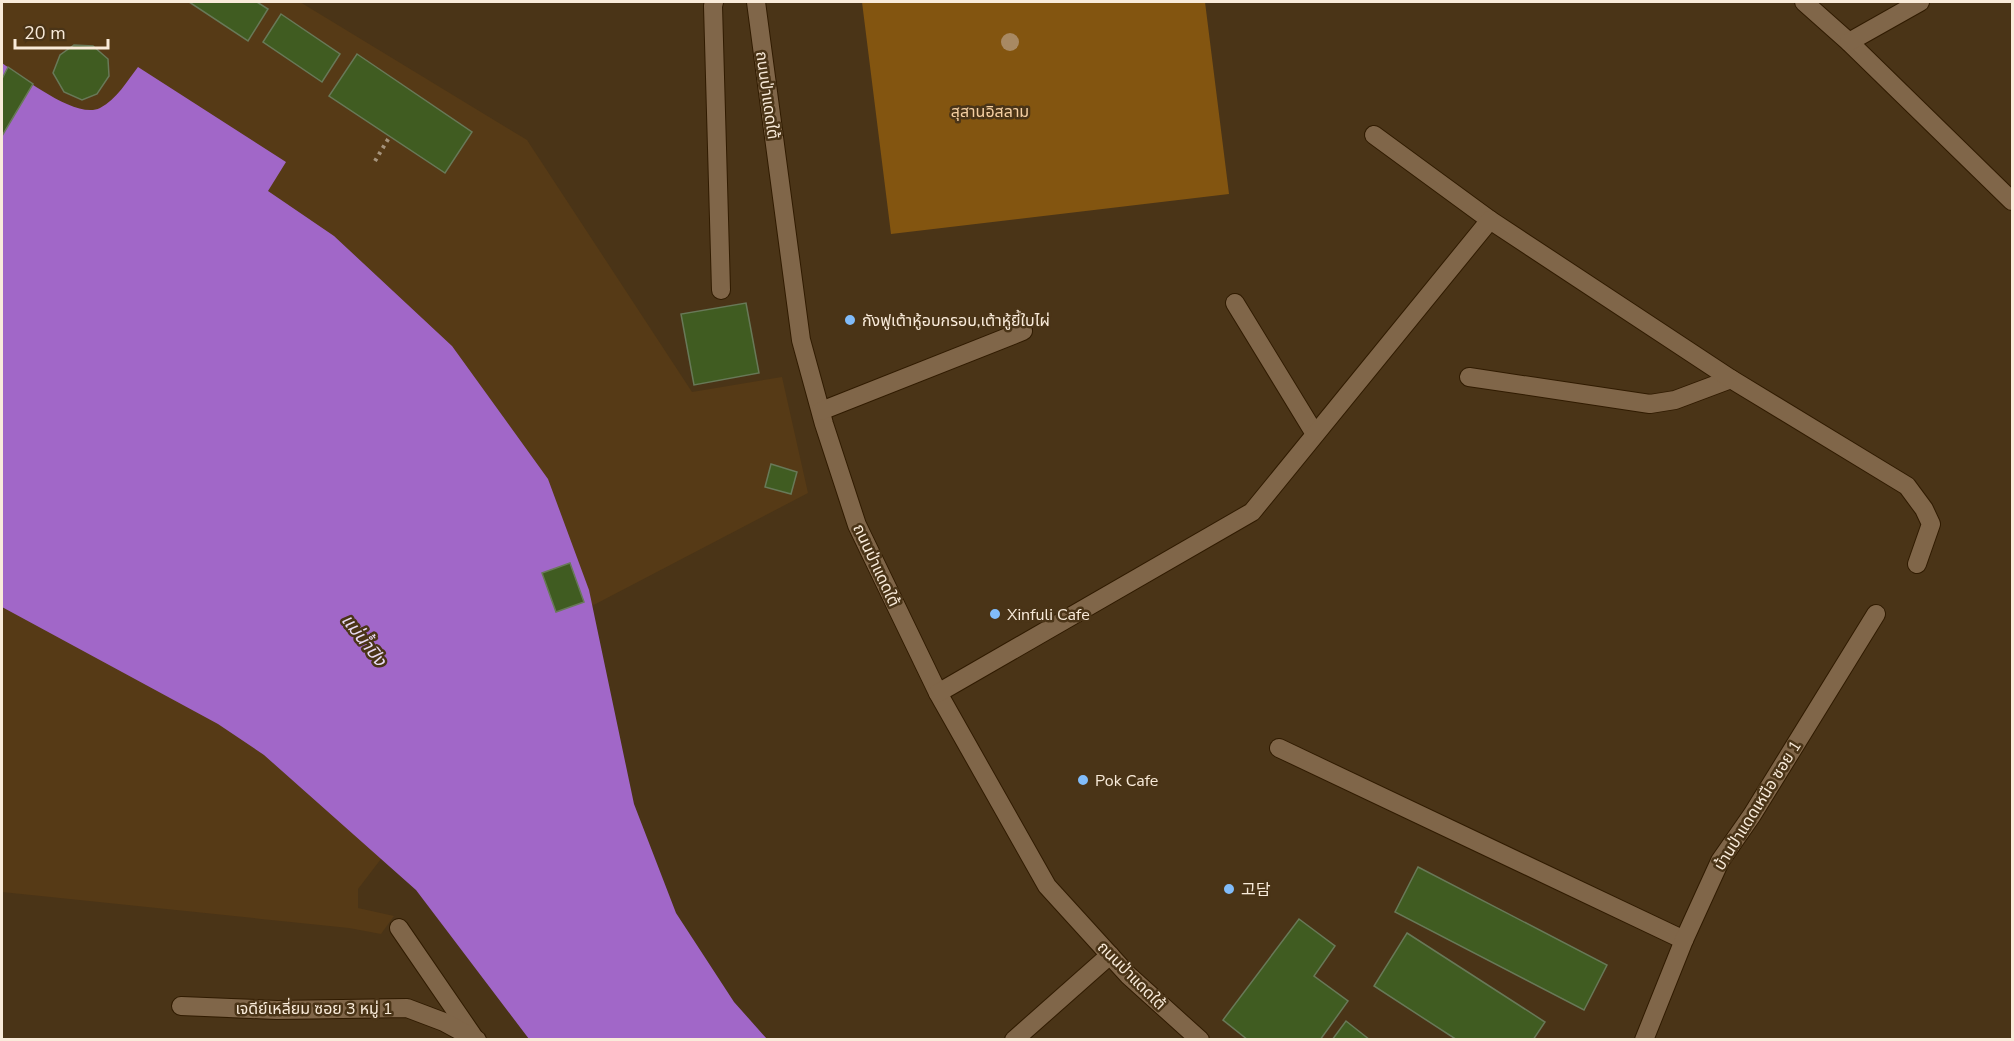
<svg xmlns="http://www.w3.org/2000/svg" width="2014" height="1041" font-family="'Nunito Sans','Noto Sans KR','Noto Sans Thai',sans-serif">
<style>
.built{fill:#563a16}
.green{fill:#835510}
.water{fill:#a167c8}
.building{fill:#405c21;stroke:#687958;stroke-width:1.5}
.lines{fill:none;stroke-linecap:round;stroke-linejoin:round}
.minor-casing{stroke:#301b00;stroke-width:20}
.path{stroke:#a5937c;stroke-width:4;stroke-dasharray:3 4.5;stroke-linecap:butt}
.minor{stroke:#806649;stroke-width:18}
.tree{fill:#a88963}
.poi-dot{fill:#81bcfa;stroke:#4a3417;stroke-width:2}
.labels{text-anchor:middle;stroke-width:5;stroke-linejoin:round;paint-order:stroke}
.street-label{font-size:16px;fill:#f9ebda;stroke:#4a3417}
.park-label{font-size:16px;fill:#f5cfa2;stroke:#4a3417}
.poi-label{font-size:16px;fill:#f9ebda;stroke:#4a3417;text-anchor:start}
.water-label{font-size:18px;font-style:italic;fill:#e9dbf4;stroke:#4a3417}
</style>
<rect width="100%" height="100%" fill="#4a3417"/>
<path class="built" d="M2,2h298l227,138 165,252 90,-15 26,116 -245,128 -205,268v19l36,8 -13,18 -32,-6 -347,-36z"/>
<path class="green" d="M862,2h343l24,192 -338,40z"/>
<path class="water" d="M2,63c19,13 74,57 98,45 17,-9 27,-27 38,-41l148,95 -18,29 66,45 118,110 96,133 41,111 45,214 42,109 58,89 33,37h-238l-113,-149 -152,-135 -46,-31 -216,-117z"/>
<g class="building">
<path d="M189,2h68l11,7 -20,32z"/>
<path d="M281,14l59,40 -18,28 -59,-40z"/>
<path d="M74,45l19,1 15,13 1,17 -12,18 -15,6 -18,-8 -11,-19 7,-18z"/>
<path d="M357,54l115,78 -27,41 -116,-77z"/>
<path d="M8,67l25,17 -31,52v-57z"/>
<path d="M746,303l13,70 -65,12 -13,-71z"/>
<path d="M771,464l26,8 -6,22 -26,-7z"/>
<path d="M570,563l14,39 -28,10 -14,-39z"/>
<path d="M1418,867l189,98 -23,45 -189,-98z"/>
<path d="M1299,919l36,27 -21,30 34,25 -28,39h-72l-25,-20z"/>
<path d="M1407,933l138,89 -12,18h-76l-83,-54z"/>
<path d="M1346,1021l24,19h-38z"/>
</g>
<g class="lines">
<defs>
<g id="minor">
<path d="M714,2l-1,4 8,284"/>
<path d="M756,2l45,338 23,84 33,101 81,168 109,193 81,89 72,65"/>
<path d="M1804,2l45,40 163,159"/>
<path d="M1849,42l71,-40"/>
<path d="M1374,135l116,85"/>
<path d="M1235,303l80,131"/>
<path d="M1469,377l181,27 25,-4 56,-21"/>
<path d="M821,411l202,-80"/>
<path d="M938,693l314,-181 238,-292 241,159 176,107 17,23 7,15 -14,40"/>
<path d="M1279,748l405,192"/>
<path d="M399,928l74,108"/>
<path d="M181,1006l96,4 130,-2 37,14 33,18"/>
<path d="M1014,1040l96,-85"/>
<path d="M1644,1040l40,-100 36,-79 32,-46 124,-201"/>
</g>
</defs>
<use href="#minor" class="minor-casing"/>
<path class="path" d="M375,161l15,-25"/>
<use href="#minor" class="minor"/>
</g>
<circle class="tree" cx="1010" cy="42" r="9"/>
<g class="poi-dot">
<circle cx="850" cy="320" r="6"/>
<circle cx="995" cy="614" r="6"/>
<circle cx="1083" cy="780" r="6"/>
<circle cx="1229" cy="889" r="6"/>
</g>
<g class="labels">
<g class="street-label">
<text transform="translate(768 95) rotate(82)" y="6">ถนนป่าแดดใต้</text>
<text transform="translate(877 565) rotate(65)" y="6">ถนนป่าแดดใต้</text>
<text transform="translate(1757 805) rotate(-58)" y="6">บ้านป่าแดดเหนือ ซอย 1</text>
<text transform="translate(1132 975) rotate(45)" y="6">ถนนป่าแดดใต้</text>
<text x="314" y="1014">เจดีย์เหลี่ยม ซอย 3 หมู่ 1</text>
</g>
<g class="park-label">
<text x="990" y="117">สุสานอิสลาม</text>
</g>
<g class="poi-label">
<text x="862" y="326">กังฟูเต้าหู้อบกรอบ,เต้าหู้ยี้ใบไผ่</text>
<text x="1007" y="620">Xinfuli Cafe</text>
<text x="1095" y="786">Pok Cafe</text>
<text x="1241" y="895">고담</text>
</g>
<g class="water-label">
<text transform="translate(364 640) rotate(52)" y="6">แม่น้ำปิง</text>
</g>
</g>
<rect width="2014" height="1041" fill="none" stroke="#f9ebda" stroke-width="6"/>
<path d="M15 39v9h93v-9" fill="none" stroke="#f9ebda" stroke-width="3"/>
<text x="24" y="39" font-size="18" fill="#f9ebda" stroke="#4a3417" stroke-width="4.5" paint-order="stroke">20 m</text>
</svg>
